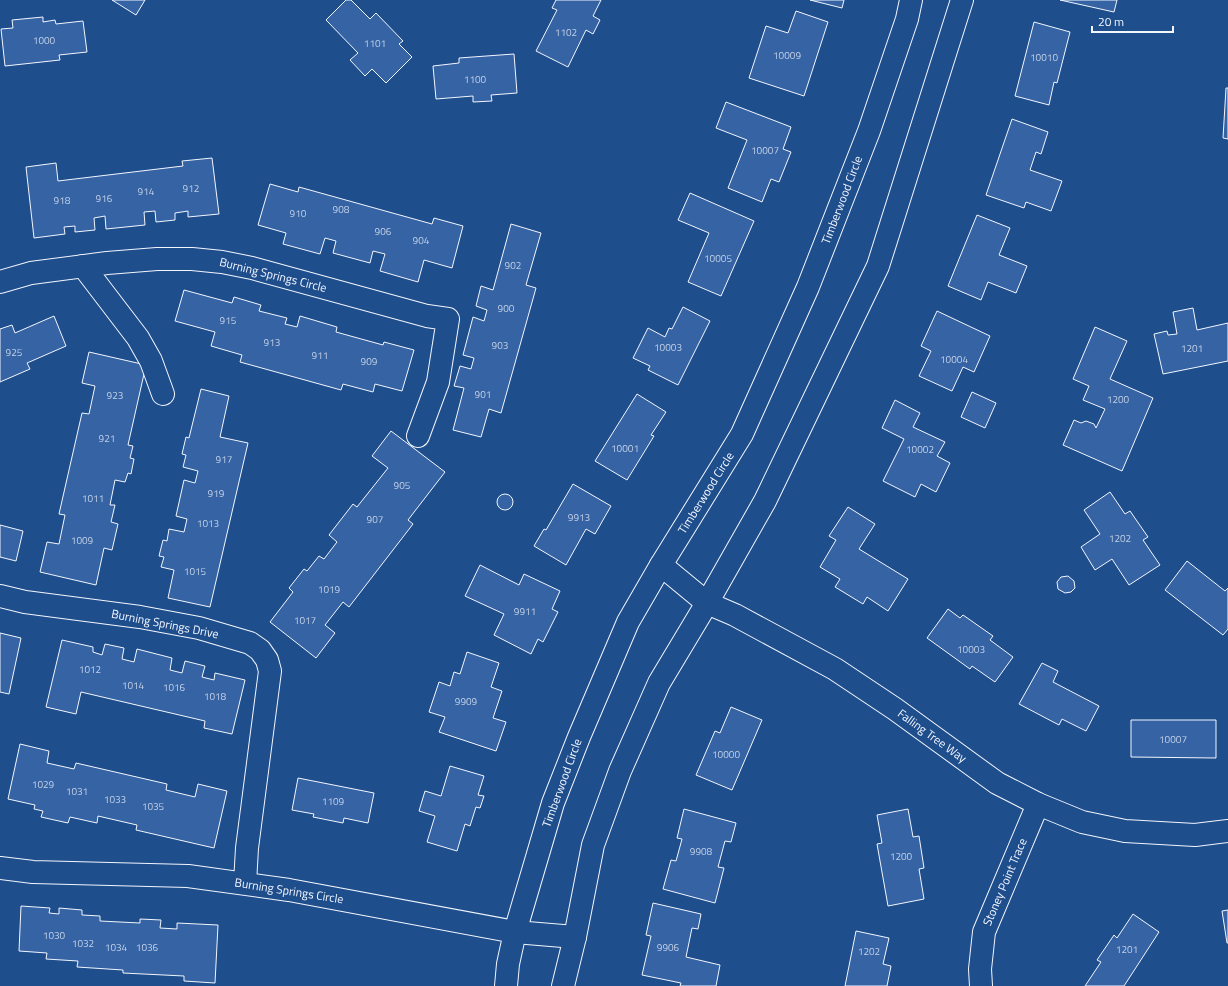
<svg xmlns="http://www.w3.org/2000/svg" width="1228" height="986" font-family="'Titillium Web',sans-serif">
<style>
.building{fill:#3563a3;stroke:#f2f6ff}
.lines{fill:none;stroke-linecap:round;stroke-linejoin:round}
.minor-casing{stroke:#f2f6ff;stroke-width:24}
.minor{stroke:#1f4e8c;stroke-width:22}
.labels{text-anchor:middle;stroke-width:3;stroke-linejoin:round;paint-order:stroke}
.number-label{font-size:10px;fill:#c3d1e8}
.street-label{font-size:12px;fill:#f2f6ff;stroke:#1f4e8c}
</style>
<rect width="100%" height="100%" fill="#1f4e8c"/>
<g class="building">
<path d="M112,0h33l-9,15z"/>
<path d="M346,0h5l19,19 6,-6 27,28 -4,3 13,13 -26,26 -14,-14 -7,7 -15,-16 8,-7 -32,-33z"/>
<path d="M556,0h45l-8,16 7,4 -7,14 -7,-4 -18,37 -32,-16 21,-41 -5,-2z"/>
<path d="M810,0h34l-2,8z"/>
<path d="M1060,0h57l-3,12z"/>
<path d="M796,11l32,11 -24,74 -55,-18 17,-52 22,7z"/>
<path d="M43,17v5l12,-2 1,4 27,-3 4,31 -28,3 1,5 -55,6 -4,-37 12,-1 -1,-8z"/>
<path d="M1034,22l36,10 -13,51 -3,-1 -5,23 -34,-9z"/>
<path d="M514,54l3,39 -26,2 1,6 -19,1v-6l-37,3 -3,-33 26,-3v-5z"/>
<path d="M1226,88h2v51l-5,-1z"/>
<path d="M726,102l65,25 -8,22 8,3 -12,30 -8,-3 -9,23 -34,-14 19,-48 -31,-12z"/>
<path d="M1012,119l36,13 -7,22 -5,-2 -6,18 32,11 -11,30 -25,-9 -2,6 -38,-13z"/>
<path d="M212,158l7,56 -31,3v-6l-13,2v7l-19,2 -1,-11 -11,1 1,13 -39,4 -1,-13 -11,2 1,12 -20,2v-6l-11,1 1,7 -31,4 -8,-71 30,-4 2,18 125,-15 -1,-5z"/>
<path d="M270,184l28,8 1,-5 133,37 2,-6 29,8 -11,42 -28,-8 -6,22 -38,-11 5,-17 -12,-3 -3,12 -37,-10 3,-12 -11,-3 -5,16 -37,-10 3,-11 -28,-8z"/>
<path d="M690,193l64,28 -33,75 -33,-14 21,-49 -31,-13z"/>
<path d="M977,215l33,13 -11,27 28,11 -11,27 -28,-11 -7,18 -33,-14z"/>
<path d="M511,224l30,9 -15,52 10,3 -35,125 -12,-4 -8,28 -28,-7 11,-42 -10,-2 6,-20 11,3 3,-11 -11,-3 10,-38 11,4 3,-11 -11,-4 5,-20 12,4z"/>
<path d="M184,290l48,13 2,-6 27,8 -2,6 28,7 -2,6 12,3 3,-11 37,11 -1,5 47,13 1,-3 30,8 -12,41 -27,-7 -2,8 -30,-8 -2,6 -101,-28 2,-7 -31,-9 4,-14 -40,-11z"/>
<path d="M683,307l27,14 -32,64 -30,-15 2,-4 -17,-8 15,-30 17,9 4,-9 3,1z"/>
<path d="M1193,308l4,22 31,-7v38l-65,13 -9,-40 13,-3 1,4 9,-1 -4,-22z"/>
<path d="M937,311l53,25 -16,36 -11,-5 -11,24 -33,-15 12,-25 -10,-5z"/>
<path d="M54,316l12,30 -39,17 3,6 -30,13v-53l12,-4 3,8z"/>
<path d="M1095,327l32,14 -17,38 43,19 -31,73 -59,-26 11,-25 7,3 5,-2 8,3 2,4 9,-19 -22,-9 6,-14 -16,-7z"/>
<path d="M89,352l57,13 -18,80 5,1 -3,12 4,1 -3,15 -3,-1 -3,9 -10,-2 -5,25h5l-4,17 7,2 -6,26 -8,-2 -8,37 -56,-13 7,-30 12,2 6,-29 -6,-1 23,-101 7,1 6,-28 -13,-3z"/>
<path d="M201,389l28,7 -9,41 28,6 -38,164 -42,-9 6,-28 -13,-3 3,-10 -5,-1 4,-16 4,1 2,-12 15,3 3,-13 -11,-3 8,-36 11,3 3,-12 -15,-4 3,-12 -4,-1 4,-17 3,1z"/>
<path d="M972,392l24,11 -11,25 -24,-11z"/>
<path d="M637,394l29,18 -15,23 3,1 -27,44 -32,-19z"/>
<path d="M895,400l25,13 -7,14 32,15 -8,14 13,7 -14,29 -15,-8 -6,13 -32,-16 21,-42 -22,-11z"/>
<path d="M391,431l54,41 -37,48 5,4 -64,83 -6,-5 -18,23 10,8 -19,25 -46,-36 23,-30 -4,-4 15,-19 3,2 12,-15 5,3 13,-17 -8,-7 24,-31 4,3 31,-39 -16,-12z"/>
<path d="M573,484l38,22 -16,28 -9,-5 -20,36 -32,-19 10,-17 2,1z"/>
<path d="M1110,492l15,22 5,-3 18,26 -5,3 17,25 -31,20 -17,-26 -17,11 -14,-23 19,-13 -16,-24z"/>
<circle cx="505" cy="502" r="8"/>
<path d="M848,507l27,17 -16,25 49,30 -20,32 -21,-14 -4,7 -28,-17 5,-8 -20,-12 16,-27 -7,-4z"/>
<path d="M0,525l23,6 -7,30 -16,-4z"/>
<path d="M1187,561l38,30 3,-3v41l-5,6 -58,-45z"/>
<path d="M480,565l39,20 5,-11 36,17 -8,18 6,3 -15,30 -5,-3 -7,15 -37,-19 10,-21 -39,-18z"/>
<path d="M1068,576l6,5 1,7 -4,4 -6,1 -7,-4 -1,-7 4,-5z"/>
<path d="M948,609l12,9 3,-3 30,21 -3,4 23,17 -18,25 -23,-16 -2,3 -43,-31z"/>
<path d="M0,633l21,5 -12,56 -9,-2z"/>
<path d="M62,640l31,7v5l9,3 3,-11 19,4 -2,11 12,3 3,-13 35,9 -2,12 12,3 3,-12 20,5 -3,11 12,3 1,-7 30,7 -13,54 -28,-6 1,-7 -124,-29 -5,22 -30,-7z"/>
<path d="M467,652l32,11 -8,24 11,4 -9,27 13,4 -10,29 -57,-19 6,-15 -16,-5 10,-30 11,4 4,-14 6,2z"/>
<path d="M1042,663l16,8 -5,11 46,24 -13,25 -24,-12 -3,6 -40,-21z"/>
<path d="M731,707l31,13 -30,70 -36,-15 19,-44 5,2z"/>
<path d="M1131,720h85v38l-85,-1z"/>
<path d="M20,744l29,7 -2,12 27,6 2,-6 91,21 -1,6 29,7 3,-13 29,7 -13,57 -78,-18 1,-5 -39,-9 -1,7 -27,-6 -2,6 -27,-6 2,-6 -9,-2 1,-4 -27,-6z"/>
<path d="M450,766l34,10 -6,19 6,1 -4,12 -4,-1 -6,19 -5,-2 -8,27 -30,-9 8,-26 -16,-5 6,-20 16,5z"/>
<path d="M298,778l76,15 -6,30 -24,-5 -1,5 -30,-6 1,-3 -22,-4z"/>
<path d="M684,809l52,14 -5,19 -6,-1 -7,26 6,1 -9,35 -52,-14 8,-29 5,1 6,-22 -5,-1z"/>
<path d="M908,809l5,28 6,-1 5,32 -5,1 5,30 -36,7 -11,-62 5,-1 -5,-28z"/>
<path d="M653,903l48,11 -3,15 -6,-1 -6,29 34,8 -4,21h-36l1,-3 -39,-8 9,-39 -5,-1z"/>
<path d="M21,906l29,2 -1,5 10,1v-6l23,2v5l18,1v5l40,2v-4l21,1 -1,8 17,1v-6l41,2 -3,58 -31,-2v-5l-61,-3v-3l-46,-3 1,-6 -32,-2 1,-6 -28,-2z"/>
<path d="M1228,910v33h-1l-5,-32z"/>
<path d="M1133,914l26,18 -35,54h-39l16,-24 -4,-2 17,-25 3,3z"/>
<path d="M856,931l33,7 -6,26 8,2 -4,20h-42z"/>
</g>
<g class="lines">
<defs>
<g id="minor">
<path d="M83,266l55,72 13,23 12,33"/>
<path d="M0,282l31,-9 76,-10 50,-4h35l30,3 30,6 175,48 21,3 -10,63 -20,54"/>
<path d="M661,565l46,38 28,12 100,54 60,40 102,74 41,21 44,18 43,9 70,4 33,-4"/>
<path d="M0,596l25,6 115,15 59,11 51,15 10,7 7,10 3,11 -23,177 -2,35"/>
<path d="M0,868l33,4 155,4 101,14 226,42 60,5"/>
<path d="M506,986l2,-22 7,-32 38,-129 26,-66 49,-115 33,-57 81,-131 66,-147 61,-156 38,-112 4,-19"/>
<path d="M563,986l12,-49 18,-92 27,-74 39,-88 48,-80 58,-102 113,-235 84,-266"/>
<path d="M981,986l-1,-17 4,-37 54,-128"/>
</g>
</defs>
<use href="#minor" class="minor-casing"/>
<use href="#minor" class="minor"/>
</g>
<g class="labels">
<g class="number-label">
<text x="566" y="36">1102</text>
<text x="44" y="44">1000</text>
<text x="375" y="47">1101</text>
<text x="787" y="59">10009</text>
<text x="1044" y="61">10010</text>
<text x="475" y="83">1100</text>
<text x="765" y="154">10007</text>
<text x="191" y="192">912</text>
<text x="146" y="195">914</text>
<text x="104" y="202">916</text>
<text x="62" y="204">918</text>
<text x="341" y="213">908</text>
<text x="298" y="217">910</text>
<text x="383" y="235">906</text>
<text x="421" y="244">904</text>
<text x="718" y="262">10005</text>
<text x="513" y="269">902</text>
<text x="506" y="312">900</text>
<text x="228" y="324">915</text>
<text x="272" y="346">913</text>
<text x="500" y="349">903</text>
<text x="668" y="351">10003</text>
<text x="1192" y="352">1201</text>
<text x="14" y="356">925</text>
<text x="320" y="359">911</text>
<text x="954" y="363">10004</text>
<text x="369" y="365">909</text>
<text x="483" y="398">901</text>
<text x="115" y="399">923</text>
<text x="1118" y="403">1200</text>
<text x="107" y="442">921</text>
<text x="625" y="452">10001</text>
<text x="920" y="453">10002</text>
<text x="224" y="463">917</text>
<text x="402" y="489">905</text>
<text x="216" y="497">919</text>
<text x="93" y="502">1011</text>
<text x="579" y="521">9913</text>
<text x="375" y="523">907</text>
<text x="208" y="527">1013</text>
<text x="1120" y="542">1202</text>
<text x="82" y="544">1009</text>
<text x="195" y="575">1015</text>
<text x="329" y="593">1019</text>
<text x="525" y="615">9911</text>
<text x="305" y="624">1017</text>
<text x="971" y="653">10003</text>
<text x="90" y="673">1012</text>
<text x="133" y="689">1014</text>
<text x="174" y="691">1016</text>
<text x="215" y="700">1018</text>
<text x="466" y="705">9909</text>
<text x="1173" y="743">10007</text>
<text x="726" y="758">10000</text>
<text x="43" y="788">1029</text>
<text x="77" y="795">1031</text>
<text x="115" y="803">1033</text>
<text x="333" y="805">1109</text>
<text x="153" y="810">1035</text>
<text x="701" y="855">9908</text>
<text x="901" y="860">1200</text>
<text x="54" y="939">1030</text>
<text x="83" y="947">1032</text>
<text x="116" y="951">1034</text>
<text x="147" y="951">1036</text>
<text x="668" y="951">9906</text>
<text x="1127" y="953">1201</text>
<text x="869" y="955">1202</text>
</g>
<g class="street-label">
<text transform="translate(842 200) rotate(-69)" y="4">Timberwood Circle</text>
<text transform="translate(273 275) rotate(14)" y="4">Burning Springs Circle</text>
<text transform="translate(706 493) rotate(-58)" y="4">Timberwood Circle</text>
<text transform="translate(165 624) rotate(11)" y="4">Burning Springs Drive</text>
<text transform="translate(932 736) rotate(36)" y="4">Falling Tree Way</text>
<text transform="translate(562 783) rotate(-70)" y="4">Timberwood Circle</text>
<text transform="translate(1005 882) rotate(-67)" y="4">Stoney Point Trace</text>
<text transform="translate(289 891) rotate(9)" y="4">Burning Springs Circle</text>
</g>
</g>
<path d="M1092 26v6h81v-6" fill="none" stroke="#f2f6ff" stroke-width="2"/>
<text x="1098" y="26" font-size="12" fill="#f2f6ff" stroke="#1f4e8c" stroke-width="3" paint-order="stroke">20 m</text>
</svg>
